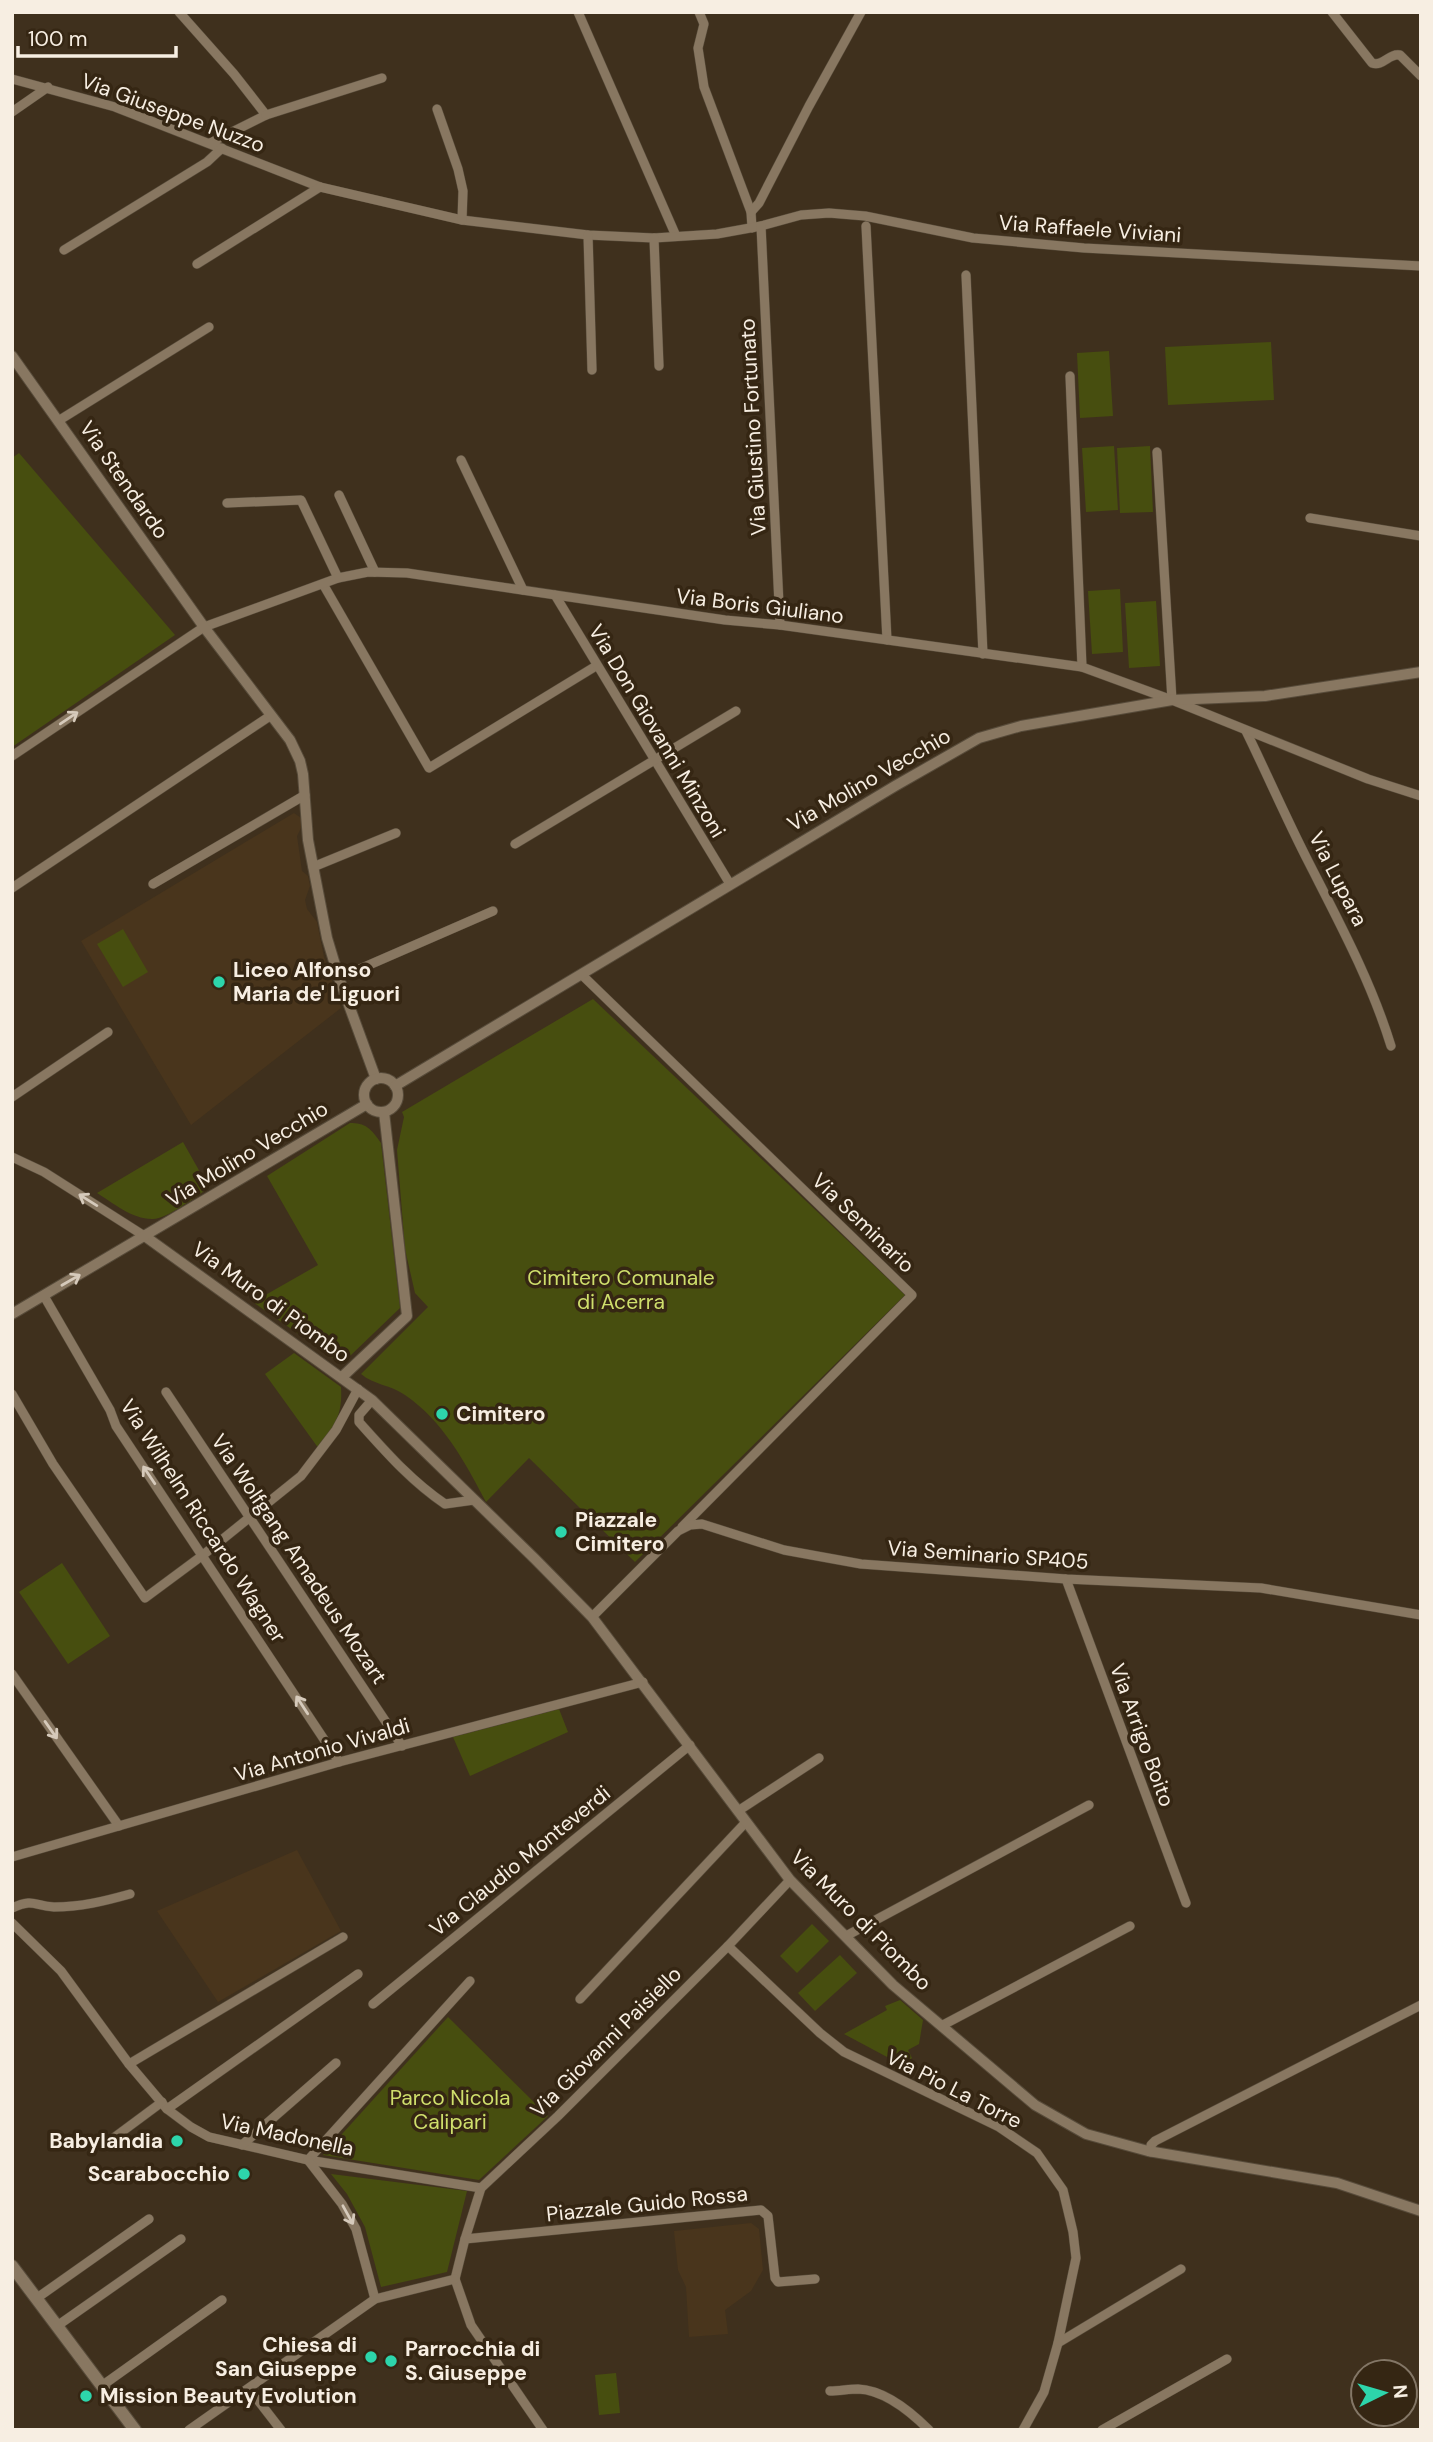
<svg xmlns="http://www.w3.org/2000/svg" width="1433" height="2442" font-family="'DM Sans',sans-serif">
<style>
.built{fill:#49351c}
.green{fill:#474e0f}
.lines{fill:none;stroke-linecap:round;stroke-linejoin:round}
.minor-casing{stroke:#574b3a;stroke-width:10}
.tertiary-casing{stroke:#574b3a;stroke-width:12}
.secondary-casing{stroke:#574b3a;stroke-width:14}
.minor{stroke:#887761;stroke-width:9}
.tertiary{stroke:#887761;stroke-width:10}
.secondary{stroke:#887761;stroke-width:12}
.oneway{stroke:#d6cabb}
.poi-dot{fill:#2dd5ab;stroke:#352613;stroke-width:2.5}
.labels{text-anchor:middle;stroke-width:7;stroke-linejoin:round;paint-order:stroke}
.street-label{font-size:21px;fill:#f7eee2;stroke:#352613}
.poi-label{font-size:21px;font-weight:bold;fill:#f7eee2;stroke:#352613;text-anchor:start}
.park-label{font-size:21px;fill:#cfdf6c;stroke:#352613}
</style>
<rect width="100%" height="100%" fill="#3f301d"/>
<g class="built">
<path d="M294,813l7,5v10l-4,8 5,35 6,5 2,10 -5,14 2,9 10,13 7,35 17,51 -150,117 -110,-184z"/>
<path d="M297,1850l44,81 -123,71 -61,-91z"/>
<path d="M751,2223l8,6 4,41 -12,21 -26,19 3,24 -39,3 -3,-50 -8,-17 -4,-39z"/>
</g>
<g class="green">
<path d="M1271,342l3,58 -106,5 -3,-58z"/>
<path d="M1109,351l4,65 -33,2 -3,-65z"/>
<path d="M1114,446l4,64 -32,2 -4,-64z"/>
<path d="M1150,446l3,66 -33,1 -3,-65z"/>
<path d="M19,453l156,182 -163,112v-289z"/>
<path d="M1120,589l3,63 -31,2 -4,-63z"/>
<path d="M1156,601l4,65 -31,2 -4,-65z"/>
<path d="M123,929l25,43 -25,15 -26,-43z"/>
<path d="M593,999l312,296 -270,267 -106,-104 -43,44c-21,-40 -43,-81 -81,-107 -14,-10 -31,-10 -44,-21l67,-67 -13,-14 -10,-44 -8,-99 7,-33 -2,-5z"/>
<path d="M350,1123c16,-1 23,8 31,20l19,165 -49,47 -6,5 -8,1 -84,-59 65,-37 -51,-89z"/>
<path d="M183,1142l26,46c-13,8 -43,32 -57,31 -20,0 -39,-16 -55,-26z"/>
<path d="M294,1353l47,34c2,28 -7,39 -22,62l-54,-75z"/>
<path d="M62,1563l48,73 -42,28 -49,-72z"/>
<path d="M559,1709l9,23 -98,44 -17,-39z"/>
<path d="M812,1924l17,17 -32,32 -17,-17z"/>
<path d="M840,1955l17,18 -42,38 -17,-18z"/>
<path d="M900,2000l23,20 -4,24 -11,6 4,8 -10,7 -58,-31 43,-24 -2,-4z"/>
<path d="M448,2017l100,99 -69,64 -156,-25z"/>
<path d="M331,2174l136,17 -20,81 -66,15 -16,-60 -18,-33z"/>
<path d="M616,2373l4,40 -21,2 -4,-40z"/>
</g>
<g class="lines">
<defs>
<g id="minor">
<path d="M179,12l55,62 32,41 -56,28"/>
<path d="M578,12l98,224"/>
<path d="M699,12l5,12 -6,24 6,39 47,125 1,16"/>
<path d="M1332,12l40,51c11,4 17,-10 28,-8l21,21"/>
<path d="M12,79l103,28 205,80 142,33 126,15 66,3 63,-4 44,-8 40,-11 28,-2 36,3 108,22 111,10 337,18"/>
<path d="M437,109l21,60 5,22 -1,29"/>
<path d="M12,112l36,-25"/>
<path d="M266,115l116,-37"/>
<path d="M751,212l8,-9 50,-97 52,-94"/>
<path d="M761,226l19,399"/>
<path d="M866,226l21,414"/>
<path d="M588,235l4,135"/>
<path d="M654,238l5,128"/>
<path d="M64,250l143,-88 15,-14"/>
<path d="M197,264l123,-77"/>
<path d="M966,275l17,379"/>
<path d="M1070,376l12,291"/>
<path d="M58,421l151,-94"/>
<path d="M1157,452l15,248"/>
<path d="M461,460l62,130"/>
<path d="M339,495l36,77"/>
<path d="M227,503l74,-3 37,78"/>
<path d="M1310,518l111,18"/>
<path d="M323,584l106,184 167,-102"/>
<path d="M555,595l175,289"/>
<path d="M1246,731c21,43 40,87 62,130 31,61 63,120 83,185"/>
<path d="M12,756l192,-129 134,-49 30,-6 39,1 318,47 55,5 302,42 90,33 196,79 53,17"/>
<path d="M515,844l221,-133"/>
<path d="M313,867l83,-34"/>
<path d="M153,884l152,-89"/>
<path d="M12,888l258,-172"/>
<path d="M582,975l330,320 -230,232"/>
<path d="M339,978l154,-67"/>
<path d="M12,1097l96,-65"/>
<path d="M12,1157l32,15 102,65"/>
<path d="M44,1296l66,114 6,16 223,336"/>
<path d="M166,1392l236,354"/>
<path d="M12,1394l41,70 92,134 58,-43 98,-79 35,-46 22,-41"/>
<path d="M372,1400l-13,15v7c27,30 52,59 86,82l29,-4"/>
<path d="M1066,1579l120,324"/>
<path d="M592,1617l86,-86 12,-6 12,-1 82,26 77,14 205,15 195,9 160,27"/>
<path d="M12,1674l107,152"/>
<path d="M738,1811l81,-53"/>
<path d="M12,1857l327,-95 304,-80"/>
<path d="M12,1908c23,-10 21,-2 42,-1 27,0 51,-6 76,-13"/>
<path d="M12,1923l49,48 68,93 38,45 24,18 18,10 99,23 173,28"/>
<path d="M846,1936l243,-131"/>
<path d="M728,1946l92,87 24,19 155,75 38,26 26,37 10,42 3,26 -18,85 -14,49 -21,38"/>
<path d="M580,1999l166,-177"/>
<path d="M373,2004l317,-259"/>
<path d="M943,2025l187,-99"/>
<path d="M129,2064l214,-127"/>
<path d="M167,2109l191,-135"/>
<path d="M104,2145l58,-43"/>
<path d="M242,2145l94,-82"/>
<path d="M1151,2152v-7l4,-4 266,-136"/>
<path d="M308,2160l162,-179"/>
<path d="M308,2160l34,44 14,25 19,70"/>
<path d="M465,2239l296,-29 7,6 7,62 3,4 37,-3"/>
<path d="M455,2279l10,-40 16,-51 77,-72 170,-170 62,-66"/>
<path d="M455,2279l16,46 72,105"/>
<path d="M37,2298l112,-79"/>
<path d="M57,2326l124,-87"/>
<path d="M1058,2343l123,-74"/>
<path d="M103,2385l119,-85"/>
<path d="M830,2391c9,0 19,-2 28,-2 26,1 53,23 71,41"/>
<path d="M241,2393l4,6h12l24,31"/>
<path d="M189,2430l186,-131 80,-20"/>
<path d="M1102,2430l125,-71"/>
</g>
<g id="tertiary">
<path d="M12,356l192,271 86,113 10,21 3,13 5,66 19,98 12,40 37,101"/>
<circle cx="381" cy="1095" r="17"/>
<path d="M395,1086l500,-300 84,-48 42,-12 151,-26 93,-4 156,-24"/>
<path d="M146,1237l226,163 163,159 57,58 198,263 103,105 142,120 51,29 62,17 189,32 84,28"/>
<path d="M12,1314l355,-210"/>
<path d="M342,1377l65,-61 -23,-204"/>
</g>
<path id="secondary" d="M12,2266l123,164"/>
</defs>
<use href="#minor" class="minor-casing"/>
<use href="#tertiary" class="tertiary-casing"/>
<use href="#secondary" class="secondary-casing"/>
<use href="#minor" class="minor"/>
<use href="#tertiary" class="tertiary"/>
<use href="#secondary" class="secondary"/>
</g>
<defs><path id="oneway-shaft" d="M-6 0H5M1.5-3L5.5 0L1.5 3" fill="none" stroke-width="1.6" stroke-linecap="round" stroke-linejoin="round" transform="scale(1.75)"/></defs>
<g class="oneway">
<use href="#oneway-shaft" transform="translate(69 718) rotate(-34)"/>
<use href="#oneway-shaft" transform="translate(88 1200) rotate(-148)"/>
<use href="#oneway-shaft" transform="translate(71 1280) rotate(-30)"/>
<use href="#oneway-shaft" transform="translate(149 1475) rotate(-124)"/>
<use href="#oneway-shaft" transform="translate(302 1705) rotate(-123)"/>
<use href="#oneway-shaft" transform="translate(51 1730) rotate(55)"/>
<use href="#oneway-shaft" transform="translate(348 2215) rotate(61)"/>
</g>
<g class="poi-dot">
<circle cx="219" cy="982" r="7"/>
<circle cx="442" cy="1414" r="7"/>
<circle cx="561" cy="1532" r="7"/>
<circle cx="177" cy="2141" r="7"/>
<circle cx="244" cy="2174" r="7"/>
<circle cx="371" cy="2357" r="7"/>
<circle cx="391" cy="2361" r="7"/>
<circle cx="86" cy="2396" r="7"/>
</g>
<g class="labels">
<g class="street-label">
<text transform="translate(173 113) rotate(20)" y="7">Via Giuseppe Nuzzo</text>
<text transform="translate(1090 229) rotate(4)" y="7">Via Raffaele Viviani</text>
<text transform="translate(753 427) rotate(-93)" y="7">Via Giustino Fortunato</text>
<text transform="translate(124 480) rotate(55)" y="7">Via Stendardo</text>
<text transform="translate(760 606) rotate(7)" y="7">Via Boris Giuliano</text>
<text transform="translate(657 731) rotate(59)" y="7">Via Don Giovanni Minzoni</text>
<text transform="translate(869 780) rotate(-30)" y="7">Via Molino Vecchio</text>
<text transform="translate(1338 879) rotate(63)" y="7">Via Lupara</text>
<text transform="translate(247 1154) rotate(-31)" y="7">Via Molino Vecchio</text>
<text transform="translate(863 1223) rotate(44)" y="7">Via Seminario</text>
<text transform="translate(271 1302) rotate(36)" y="7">Via Muro di Piombo</text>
<text transform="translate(203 1521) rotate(57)" y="7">Via Wilhelm Riccardo Wagner</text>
<text transform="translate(988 1555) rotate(4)" y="7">Via Seminario SP405</text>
<text transform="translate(299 1559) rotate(56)" y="7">Via Wolfgang Amadeus Mozart</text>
<text transform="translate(1142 1735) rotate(70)" y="7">Via Arrigo Boito</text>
<text transform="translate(322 1750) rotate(-16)" y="7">Via Antonio Vivaldi</text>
<text transform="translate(520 1861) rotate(-39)" y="7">Via Claudio Monteverdi</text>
<text transform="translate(861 1920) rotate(45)" y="7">Via Muro di Piombo</text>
<text transform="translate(606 2042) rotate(-45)" y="7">Via Giovanni Paisiello</text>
<text transform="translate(954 2089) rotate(27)" y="7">Via Pio La Torre</text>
<text transform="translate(287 2135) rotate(12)" y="7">Via Madonella</text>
<text transform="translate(647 2204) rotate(-6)" y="7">Piazzale Guido Rossa</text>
</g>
<g class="poi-label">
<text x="233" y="977">Liceo Alfonso<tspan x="233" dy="24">Maria de' Liguori</tspan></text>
<text x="456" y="1421">Cimitero</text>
<text x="575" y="1527">Piazzale<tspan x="575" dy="24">Cimitero</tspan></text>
<text x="163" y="2148" text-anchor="end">Babylandia</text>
<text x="230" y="2181" text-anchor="end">Scarabocchio</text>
<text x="357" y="2352" text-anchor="end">Chiesa di<tspan x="357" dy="24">San Giuseppe</tspan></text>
<text x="405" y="2356">Parrocchia di<tspan x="405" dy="24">S. Giuseppe</tspan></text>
<text x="100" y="2403">Mission Beauty Evolution</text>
</g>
<g class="park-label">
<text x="621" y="1285">Cimitero Comunale<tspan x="621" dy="24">di Acerra</tspan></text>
<text x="450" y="2105">Parco Nicola<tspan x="450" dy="24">Calipari</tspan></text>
</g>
</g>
<rect width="1433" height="2442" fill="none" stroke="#f7eee2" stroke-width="28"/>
<g transform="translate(1384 2393) rotate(85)"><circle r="33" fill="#352613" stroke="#837666" stroke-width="2"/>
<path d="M0-5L12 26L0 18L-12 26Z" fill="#2dd5ab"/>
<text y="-10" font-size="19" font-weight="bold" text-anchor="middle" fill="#f7eee2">N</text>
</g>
<path d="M18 46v10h158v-10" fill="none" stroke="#f7eee2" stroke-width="3.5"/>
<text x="28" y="46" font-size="21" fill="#f7eee2" stroke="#352613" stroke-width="5" paint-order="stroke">100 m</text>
</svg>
